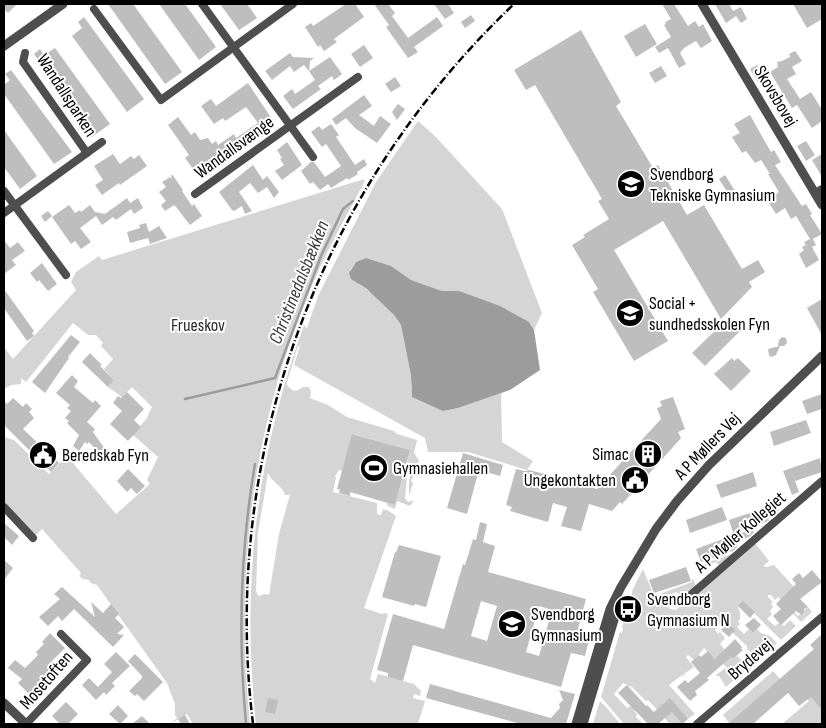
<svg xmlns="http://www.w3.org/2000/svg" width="826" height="728" font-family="'Sofia Sans Condensed',sans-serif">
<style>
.green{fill:#d5d5d5;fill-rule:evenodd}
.water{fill:#9c9c9c}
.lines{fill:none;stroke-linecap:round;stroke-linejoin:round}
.stream{stroke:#9c9c9c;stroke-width:2.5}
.building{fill:#bebebe;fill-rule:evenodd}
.minor{stroke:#4e4e4e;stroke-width:8}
.tertiary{stroke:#4e4e4e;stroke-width:9}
.rail{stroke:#000;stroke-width:2.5;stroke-dasharray:8 2.5 1 2.5;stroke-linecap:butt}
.labels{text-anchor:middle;stroke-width:4;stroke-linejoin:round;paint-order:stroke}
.street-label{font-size:18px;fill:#000;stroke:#fff}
.poi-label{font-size:18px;fill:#000;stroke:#fff;text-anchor:start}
.park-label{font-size:18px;fill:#2c2c2c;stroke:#fff}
.water-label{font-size:19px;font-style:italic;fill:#3d3d3d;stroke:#fff}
</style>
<rect width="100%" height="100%" fill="#fff"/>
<g class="green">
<path d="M418,121l17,15 67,73 40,104 -8,17 -5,-8 -70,-31h-17l-31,-11 -21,-14 -24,-8 -10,4 -6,8 10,15 11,7 23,23 7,10 10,52v13l32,21 15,-3 43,-15 1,49 31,19 -6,9 -59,-18h-40l-3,-14 -131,-73 8,-26 -2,8 -2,-1 -11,36v3l5,5 4,1 7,-4h6l2,5 -1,6 18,7 19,12 47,14 3,3 20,6 -3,13 5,8 -2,3h-2l-2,8 -2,2 2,2 -2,5 2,2 -4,13v-15l4,-17 -6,-2 3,-12 -57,-16 -11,37 -3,-1 -4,6 1,2 -3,14 44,11v11l4,1 2,-6 6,2 7,5 -32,92 18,6 2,-1 4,1 -18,65 5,4 3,-9 36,10 7,7 -1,5 -6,-2 -1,4 12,3 -7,23h-162c-15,-140 0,-267 48,-399l3,3 11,-32 58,-114zM268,473c3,9 14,12 17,22h5l-11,39 -10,61 -3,-1 -8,2 -2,-6 2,-57z"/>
<path d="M362,179l3,2c-16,30 -33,60 -47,91 -65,144 -84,296 -68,452h-57l-6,-10 -17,10 7,-6 -2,-3v-11l-8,-21 -70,-98 -6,-2 -2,-3 -6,-1 -4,-3 2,-3 -39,-44 -7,7 -31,-34v-65l10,3 35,34 18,-18 49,58 34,-30 -3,-4 11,-23 -25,-22 14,-17 5,-11 -20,-20 -10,10 -14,-10 6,-7 -10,-11 9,-10 -12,-13 2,-3 -7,-8h-8l-15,-12 -47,59 -5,-4v6l-10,1 -7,4v-42l9,12 63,-69 -5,-8 5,-10 23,-16 3,4 259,-80 -1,2z"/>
<path d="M406,465l2,1 -3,32 3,4 6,-2 -4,6 -13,-5 -2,8 -7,-3 -2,-4 9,3z"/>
<path d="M755,543l14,18 -6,5 3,1 8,-2 20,22 -11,13 15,16 10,-9 4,5 -11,10 -23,-25 -3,3 -4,-5h-3v2l5,5 -2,2 2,3 -3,4 2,3 -5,5 8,7 4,-3 5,3 6,-6 6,6 -15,14 -38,-38 -5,6 2,3v8l-2,2 2,3 -3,3 7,7 5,-5 4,4 4,-4 4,4 9,3 7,7 -20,16 -10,-11v-2l-26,-24 -6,8 3,4 2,-2 5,6 -5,6 13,15 4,-3 5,4 6,-4 6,7 -17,14 -14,-13 -2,1 -17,-17 -8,10 2,5 -10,-8 -2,2 8,10 -10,7v3l-2,-2 -13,10 26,29 -7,5 -7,-7 -5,5 6,7h-12l-22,-24 -2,1 -14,-14 -9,-4 -9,11 13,14 6,-4 3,4 -2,3 3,3 -1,3 7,7h-19l-23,-27 19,-65 2,1 1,-5 -1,-1 5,-16h2l1,-4 -2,-1 5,-17 10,-20 11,27 38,-14v-3h1l3,7 -13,11 -7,-5 -9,4c-4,7 1,14 9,14z"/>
<path d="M737,552l-17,14 -4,-4 -14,5 -1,-2z"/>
<path d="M725,668l11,10 -10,9 -7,-11h-4z"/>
<path d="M773,671l8,9 -51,44 -7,-9z"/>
<path d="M793,684l18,12 11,14v14h-40l27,-23z"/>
<path d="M600,701l7,7 13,16h-27z"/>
</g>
<path class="water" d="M366,258l25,8 20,14 31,11h17l41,15 29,16 5,8 6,40 -30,20 -52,18 -15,3 -31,-14 -1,-21 -10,-51 -7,-10 -27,-26 -16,-10 -2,-6 7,-11z"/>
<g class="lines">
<g class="stream">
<path d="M185,399l90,-21 46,-122 22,-47 10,-8"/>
<path d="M246,724c-8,-87 -6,-173 9,-260"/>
</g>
</g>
<g class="building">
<path d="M4,4h13l-9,9 -4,-4z"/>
<path d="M108,4h25l49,68 -17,12z"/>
<path d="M159,4h26l31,43 -17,13z"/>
<path d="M220,4h27l10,14 -18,12z"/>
<path d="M346,4h9l9,13 -30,22 3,3 -13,9 -4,-6 -2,2 -13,-20 6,-4 2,3z"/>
<path d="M374,4h14l7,9 -3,3 16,22 29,-21 6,9 -29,21 4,5 -10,6 -22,-31 3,-2z"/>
<path d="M434,4h14l6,9 -9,6z"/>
<path d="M662,4h12l14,22 7,-5 4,6 4,-3 9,17 -11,7 -5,-7 -12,7 -4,5 6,11 -7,4 -11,-20 -9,5 -4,-6 16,-10 -7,-12 2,-1 -1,-2 6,-3z"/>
<path d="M715,4h14l4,7 8,-4 6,12 -6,4 -5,-7 -10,7z"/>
<path d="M793,4h29v15l-15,9z"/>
<path d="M471,15l4,6 -10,7 -4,-6z"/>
<path d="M84,17l60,82 -17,13 -55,-76 10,-8 -4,-6z"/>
<path d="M645,24l12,20 -21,13 -12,-21z"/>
<path d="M581,30l40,72 -5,4 37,62 5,-3 29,50 17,-10 38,64 16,-9 7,12 -16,10 3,5 -31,32 -58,-98 -49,29 54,91 -34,20 -41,-69 5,-3 -26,-44 13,-8 -2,-2 26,-16 -11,-18 4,-2 -67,-114 -9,5 -12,-20z"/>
<path d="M364,45l9,13 -13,9 -9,-13z"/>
<path d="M55,48l55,76 -18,13 -58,-83 6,-5 4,6z"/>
<path d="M795,51l7,10 -10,6 4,7 -9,5 13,20 11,-7 11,18v11l-10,7 -15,-23 -5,3 -22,-36 8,-5 -1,-5 5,-1 8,-4 -1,-3z"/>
<path d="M290,53l3,4 21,1 -4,3 -1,10 -5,-6 -10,7 -4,-6 -18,14 -7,-9z"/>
<path d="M330,57l12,17 -8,6 -2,-4 -14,10 3,3 -28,20 -10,-13 9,-7 3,5 20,-14 -6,-9z"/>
<path d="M757,65l8,13 -7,4 -8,-13z"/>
<path d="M661,66l6,10 -12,7 -6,-10z"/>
<path d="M11,70l61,82 -18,12 -50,-70v-9l6,-5 -5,-6z"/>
<path d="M395,77l6,9 -10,6 -6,-8z"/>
<path d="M248,83l26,39 -63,47 -1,-2 -9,7 -2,-3 -3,2 -11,-15 4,-3 -21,-30 10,-8 13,18 4,-3 5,8 8,-2 4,6 4,-3 2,4 16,-11 2,4 22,-15 -12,-16 -21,14 -2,-3 -9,6 -13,-18 10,-7 5,7z"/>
<path d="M364,95l8,11 -13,9 15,11 6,-10 11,8 -14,19 -22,-15 -9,-10 -10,7 -4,-6z"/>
<path d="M398,104l7,5 -8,11 -5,-8z"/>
<path d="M750,115l21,37 3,-2 7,12 -6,3 27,41 4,-2 6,10 -2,1 12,19 -9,5 3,6 -4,2 7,13 -13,8 -7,-14 5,-4 -2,-3 4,-2 -2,-3 6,-3 -14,-23 -5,3 -6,-11 -9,6 -9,-14 12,-8 -11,-18h2l-9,-14 -6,3 -9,-12 -4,2 -10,-16 8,-4 -6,-9z"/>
<path d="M331,124l8,11 -3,2 19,28 9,-6 3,6 -10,7 1,2 -10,6 -1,-2 -16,10 -3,-4 -8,6 -7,-8 -3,2 -9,-13 10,-9h3l11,15 16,-11 -15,-22 -4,3 -11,-15 8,-6 3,4z"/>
<path d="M4,130l33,46 -17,13 -16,-22z"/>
<path d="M806,141l9,14 -9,6 -9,-15z"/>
<path d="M287,142l15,23 -20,15 -7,-9 9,-6 -4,-6 2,-1 -5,-8z"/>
<path d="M113,154l7,10 11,-8 3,3 5,-4 8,11 -27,19 -1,-2 -17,12 -7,-10 8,-5 -9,-14z"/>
<path d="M822,154v23l-10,-17z"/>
<path d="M253,165l10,15 4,-4 12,16 -5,6 -7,-11 -9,6 -8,-10 -11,9 13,19 -7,3 -3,-8 -8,5 -2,-1 -13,-18z"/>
<path d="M172,174l11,16 -1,1 10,15 2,-2 8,12 -12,9 -14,-18 -2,-2 -9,6 -4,-6 5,-4 -7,-9 7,-5 -4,-5 8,-5 1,2z"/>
<path d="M725,175l10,16 -6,4 -10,-16z"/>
<path d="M127,198l3,5 8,-5 5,10 -9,6 -3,-5 -15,11 -3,-3 -11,8 -6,-9 -16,12 11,14 -10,7 -6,-8 -4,3 -19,-27 17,-12 6,8 5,-3 1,2 9,-7 5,7 10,2z"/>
<path d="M48,211l4,5 -7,6 -4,-6z"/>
<path d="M146,223l3,9 10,-6 8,12 -17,6 -2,-6 -18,5 -3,-11 13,-4 -1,-3z"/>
<path d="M4,240l6,8 8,-6 7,9 -13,9 4,5 -12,9z"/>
<path d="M42,263l15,21 -9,7 -9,-11 -2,2 -7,-9z"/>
<path d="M4,289l30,42 -2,2 2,3 -7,5 -23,-33z"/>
<path d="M822,299v36l-15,-27z"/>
<path d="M727,319l13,12 -35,35 -13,-13z"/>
<path d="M71,335l9,7 -12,15 1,1 -24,35 -13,-11z"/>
<path d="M782,337l4,1 1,5 -3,3h-6l1,-6z"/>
<path d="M780,346l-4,9 -5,2 -2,-2 -1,-6z"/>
<path d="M90,353l12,12 -2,1 14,14 -6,7 -26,-25z"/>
<path d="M732,358l2,3 4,-3 13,13 -20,20 -17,-17z"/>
<path d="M72,375l6,6 -4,6 19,16 2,-3 6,6 -14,16 8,7 -2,3 12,17 -5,5 -11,-12 -2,2 -2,-2 -6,9 -6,-5 6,-11 -12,-12 2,-2 -4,-3 6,-7 -4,-3 3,-3 -14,-12z"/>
<path d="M127,392l17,17 -10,11 7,7 -13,14 -18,-17 12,-13 -9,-8 5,-7 3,2z"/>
<path d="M822,394v15l-15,5 -5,-13z"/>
<path d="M673,397l12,32 -7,3 3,6 -59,66 -2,-2 -8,9 -23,-7 -8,27 -20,-5 6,-19 -14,-4 -5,19 -38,-11 2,-4 -6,-2 10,-36 9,2 4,-1 27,7 -1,3 13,4 1,-3 28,8 64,-70 -4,-11 5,-2 -2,-5z"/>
<path d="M13,398l10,9 3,-4 6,6 -3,3 5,6 -11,11 36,34 -8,9 -47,-47v-24l3,3z"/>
<path d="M806,420l5,13 -37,13 -4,-14z"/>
<path d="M352,434l58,16 -15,55 -45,-13v4l-11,-3 1,-4h-3z"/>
<path d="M463,453l40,12 -3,11 -21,-6 -12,44 -20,-6z"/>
<path d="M820,458l2,14 -27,9 4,11 -7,3 -9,-24z"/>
<path d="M128,469l17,17 -8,8 -6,-6 -4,4 -10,-11z"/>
<path d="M753,472l4,14 -36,12 -5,-13z"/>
<path d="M774,499l4,12 -10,5 1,3 -3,3 -25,9 1,2 11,-4 1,3 -5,5 -14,5 2,5 -4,4 -32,11 -5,-13 38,-14 -5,-15 39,-13 -2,-5z"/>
<path d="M722,507l5,13 -37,13 -4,-13z"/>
<path d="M480,522l7,2 -4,18 12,4 -7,26 98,27 -8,30 13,3 -6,24 -14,-3 -10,34 -148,-42 -10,36 -15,-4v-4l-11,-3 16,-56 51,15 19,-65 2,1 8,-26 3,1zM481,601l16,5 -10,35 -16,-5zM539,606l13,4 -13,46 -13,-4z"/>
<path d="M4,523l15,13 -7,9 -8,-8z"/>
<path d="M399,545l42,11 -15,51 -11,-3 -1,2 -32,-9 13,-45 1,1z"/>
<path d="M4,560l9,8 -9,12z"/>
<path d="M686,567l5,14 -37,12 -5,-13z"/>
<path d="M812,570l10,12 -22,17 8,8 -4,2v3l-2,3 -6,-4 -15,14 -8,-9 8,-7 -5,-5 20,-20 -4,-5 7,-6 4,5z"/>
<path d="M62,587l33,30 -4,-15 12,11 8,-9 8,10 -4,4 9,9 -7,7 7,1 -11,12 -39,-38 -12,12 -4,-5 -10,10 -9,-9 21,-18 -6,-5z"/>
<path d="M743,601l12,11 -5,6 -12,-12z"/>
<path d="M754,618l7,7 -8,8 -8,-8z"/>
<path d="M728,623l7,7 -6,7 -8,-7z"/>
<path d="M50,633l15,15 -16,16 6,6 -16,16 3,3 -9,9 -15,-15 4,-4 -14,-11 7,-8 10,8 13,-13 -2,-3 8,-8 -2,-2z"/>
<path d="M822,634v76l-11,-13 -12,9 -11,-13 -35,31h-25l86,-75 -4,-4z"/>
<path d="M735,639l7,8 -1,2 2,1 -10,9 -2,-2 -24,21 2,2 -14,11 2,4 -7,6 -13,-14 8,-7 3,3 12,-10 -9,-11 8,-7 2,2 7,-6 7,8z"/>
<path d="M116,652l14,14 -18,17 3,3 -9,9 -2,-3 -8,8 -14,-15 7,-7 9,9 14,-15 -8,-8z"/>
<path d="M135,654l28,28 -19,19 -7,-7 -2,2 -6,-5 13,-13v-2l-14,-15z"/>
<path d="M430,684l121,34 9,-10 -1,-4 4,-4 -4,-10 16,4 -9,30h-45l-95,-26z"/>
<path d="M627,685l19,21 1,-1 7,7 16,-14 18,21 -6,5 -10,-12 -14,12h-10l-30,-31z"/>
<path d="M268,698l10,2 -3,14 -10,-2z"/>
<path d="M66,702l12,12 -10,10h-8l-8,-8z"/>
<path d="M118,705l10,11 -8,8 -11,-10z"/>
<path d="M185,715l5,9h-9l-3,-5z"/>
<path d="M142,716l8,8h-18z"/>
</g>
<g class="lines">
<g class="minor">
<path d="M202,4l111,153"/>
<path d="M94,9l67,91 132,-96"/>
<path d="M25,53l-2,9 64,91"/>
<path d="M4,191l62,84"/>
<path d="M815,193l7,-4"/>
<path d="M195,194l163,-117"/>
<path d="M4,213l98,-71"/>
<path d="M4,507l29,31"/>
<path d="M675,601l11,-2 136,-118"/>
<path d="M26,724l61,-64 -26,-26"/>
<path d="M697,724l125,-107"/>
</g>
<g class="tertiary">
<path d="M702,4l120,201"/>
<path d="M4,46l59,-42"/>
<path d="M4,703l22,21"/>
<path d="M576,724l34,-115 11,-22 35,-58 21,-28 32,-36 113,-109"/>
<path d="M583,724l36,-121"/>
</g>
<path class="rail" d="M253,724c-33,-269 65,-534 261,-720"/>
</g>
<defs>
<symbol id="university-disc" viewBox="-11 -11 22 22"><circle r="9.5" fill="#000" stroke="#fff"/><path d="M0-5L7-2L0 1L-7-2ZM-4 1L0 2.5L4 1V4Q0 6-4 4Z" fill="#fff"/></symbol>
<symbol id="school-disc" viewBox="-11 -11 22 22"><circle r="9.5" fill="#000" stroke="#fff"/><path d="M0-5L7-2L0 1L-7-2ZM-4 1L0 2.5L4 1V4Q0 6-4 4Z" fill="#fff"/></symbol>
<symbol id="building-disc" viewBox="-11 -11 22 22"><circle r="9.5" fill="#000" stroke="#fff"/><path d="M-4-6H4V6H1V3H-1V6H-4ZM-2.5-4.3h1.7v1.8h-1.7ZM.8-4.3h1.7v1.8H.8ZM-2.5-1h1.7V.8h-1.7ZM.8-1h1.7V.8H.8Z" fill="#fff"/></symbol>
<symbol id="civic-disc" viewBox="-11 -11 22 22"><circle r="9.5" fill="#000" stroke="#fff"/><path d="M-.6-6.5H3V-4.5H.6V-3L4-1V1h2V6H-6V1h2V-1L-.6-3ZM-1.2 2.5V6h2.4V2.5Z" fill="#fff"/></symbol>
<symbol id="stadium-disc" viewBox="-11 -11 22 22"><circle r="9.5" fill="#000" stroke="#fff"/><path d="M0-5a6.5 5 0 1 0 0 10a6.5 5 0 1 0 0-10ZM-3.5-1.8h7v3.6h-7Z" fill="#fff"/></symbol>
<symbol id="bus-disc" viewBox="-11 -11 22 22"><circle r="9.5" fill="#000" stroke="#fff"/><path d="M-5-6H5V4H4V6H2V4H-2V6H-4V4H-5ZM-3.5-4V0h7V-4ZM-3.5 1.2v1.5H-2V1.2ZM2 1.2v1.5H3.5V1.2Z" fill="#fff"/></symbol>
</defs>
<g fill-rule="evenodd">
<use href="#university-disc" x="615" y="168" width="32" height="32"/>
<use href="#school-disc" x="614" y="297" width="32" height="32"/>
<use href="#building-disc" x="632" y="438" width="32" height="32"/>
<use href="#civic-disc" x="27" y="439" width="32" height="32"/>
<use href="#stadium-disc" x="358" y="452" width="32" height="32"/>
<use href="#civic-disc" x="619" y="464" width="32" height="32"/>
<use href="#bus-disc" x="612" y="593" width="32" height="32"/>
<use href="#university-disc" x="496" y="608" width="32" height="32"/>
</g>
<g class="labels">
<g class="street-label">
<text transform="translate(67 95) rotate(57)" y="6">Wandallsparken</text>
<text transform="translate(776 96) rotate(59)" y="6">Skovsbovej</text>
<text transform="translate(234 147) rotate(-36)" y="6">Wandallsvænge</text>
<text transform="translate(707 446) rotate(-46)" y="6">A P Møllers Vej</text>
<text transform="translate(740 532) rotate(-41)" y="6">A P Møller Kollegiet</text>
<text transform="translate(750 659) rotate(-41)" y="6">Brydevej</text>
<text transform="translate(46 680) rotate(-49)" y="6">Mosetoften</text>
</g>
<g class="poi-label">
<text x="650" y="180">Svendborg<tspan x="650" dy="21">Tekniske Gymnasium</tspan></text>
<text x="649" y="309">Social +<tspan x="649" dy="21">sundhedsskolen Fyn</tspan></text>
<text x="629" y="460" text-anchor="end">Simac</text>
<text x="62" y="461">Beredskab Fyn</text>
<text x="393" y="474">Gymnasiehallen</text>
<text x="616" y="486" text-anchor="end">Ungekontakten</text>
<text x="647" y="605">Svendborg<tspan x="647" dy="21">Gymnasium N</tspan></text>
<text x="531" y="620">Svendborg<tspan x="531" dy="21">Gymnasium</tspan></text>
</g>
<g class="park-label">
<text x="198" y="331">Frueskov</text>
</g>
<g class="water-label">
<text transform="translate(298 282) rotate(-68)" y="7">Christinedalsbækken</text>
</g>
</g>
<rect width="826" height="728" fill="none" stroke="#000000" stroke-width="10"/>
</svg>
